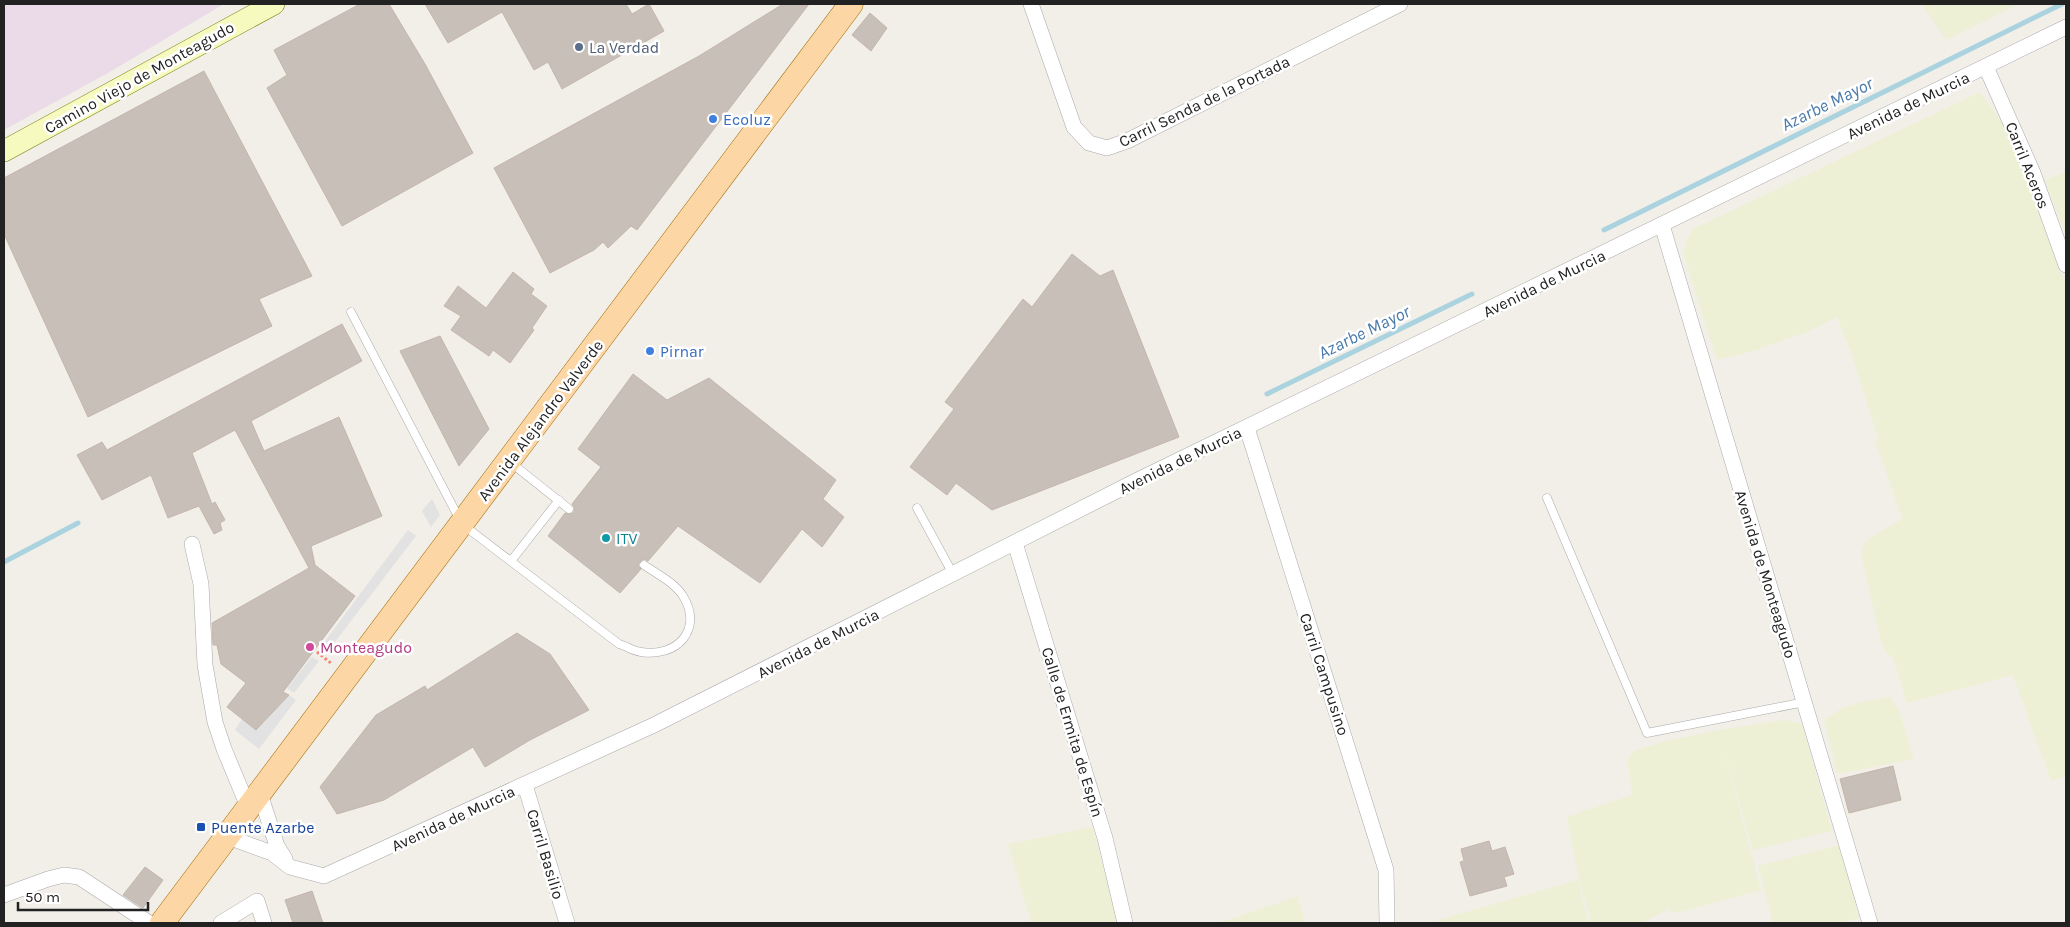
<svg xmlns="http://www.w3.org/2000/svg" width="2070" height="927" font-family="Karla,sans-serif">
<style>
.industrial{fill:#ebdbe8}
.farmland{fill:#eef0d5}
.parking{fill:#e2e2e2}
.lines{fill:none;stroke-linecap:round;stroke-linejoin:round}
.stream{stroke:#aad3df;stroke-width:5}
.building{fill:#c7bfb8;stroke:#c4b6ab}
.lane-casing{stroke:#a9a9a9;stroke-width:9}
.street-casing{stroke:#a9a9a9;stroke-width:16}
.secondary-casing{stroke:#707d05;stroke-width:22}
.primary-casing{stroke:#a06b00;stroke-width:25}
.path{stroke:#fa8072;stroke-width:3;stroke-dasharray:2.5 2.5;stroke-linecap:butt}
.lane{stroke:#fff;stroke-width:8}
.street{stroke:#fff;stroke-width:15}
.secondary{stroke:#f7fabf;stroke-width:21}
.primary{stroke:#fcd6a4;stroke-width:24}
.service-dot{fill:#5c6f8a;stroke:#fff;stroke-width:2}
.shop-dot{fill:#3f7fe0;stroke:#fff;stroke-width:2}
.culture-dot{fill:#0f9aa8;stroke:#fff;stroke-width:2}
.hotel-dot{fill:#d1479c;stroke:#fff;stroke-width:2}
.transit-dot{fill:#1a4fb4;stroke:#fff;stroke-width:2}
.labels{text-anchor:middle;stroke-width:5;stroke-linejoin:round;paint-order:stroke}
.service-label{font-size:16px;fill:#4e5e75;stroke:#fff;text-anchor:start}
.street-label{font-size:16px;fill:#222;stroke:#fff}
.shop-label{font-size:16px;fill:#366cbe;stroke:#fff;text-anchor:start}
.culture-label{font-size:16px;fill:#0d838f;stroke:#fff;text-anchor:start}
.hotel-label{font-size:16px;fill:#b23c85;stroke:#fff;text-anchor:start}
.transit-label{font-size:16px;fill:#164399;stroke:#fff;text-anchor:start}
.water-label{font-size:18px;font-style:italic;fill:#4a7aab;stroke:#fff}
</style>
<rect width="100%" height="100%" fill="#f2efe9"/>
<path class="industrial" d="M4,4h220l-116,69 -104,57z"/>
<g class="farmland">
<path d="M1922,4h97l-73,36z"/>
<path d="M1980,92l23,32 26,63 37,99v490l-15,5 -38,-106 -106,28 -14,-45 -7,-5 -6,-15 -19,-84 3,-9 6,-7 32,-19 -27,-79 3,-1 -26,-84 -15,-38 -32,16 -52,18 -36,9 -34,-107 3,-11 7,-13z"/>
<path d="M2066,171v64l-21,-54z"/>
<path d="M1890,697l9,14 15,48 -77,15 -13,-54 18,-12 24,-7z"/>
<path d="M1785,720l17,4 30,107 -79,19 -30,-103 38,143 -84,23 -7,-2 -4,-4 -1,4 -24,12h-50l-14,-52 -10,-54 65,-22 -4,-32 1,-7 5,-5 28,-9 56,-12z"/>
<path d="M1092,827l27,96h-88l-23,-79z"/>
<path d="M1840,845l19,73 -21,5h-65l-15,-57z"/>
<path d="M1578,880l10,43h-149l-1,-3z"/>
<path d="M1298,896l7,27h-87z"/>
</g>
<g class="parking">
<path d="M432,499l8,16 -9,12 -9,-16z"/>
<path d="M408,530l8,6 -88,115 -6,-6z"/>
<path d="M312,657l7,4 -25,32 -7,-5z"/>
<path d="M289,695l7,5 -37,49 -24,-19 7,-11 15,11z"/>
</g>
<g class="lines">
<g class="stream">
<path d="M1604,230l458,-226"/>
<path d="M1267,394l205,-100"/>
<path d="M4,562l74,-39"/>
</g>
</g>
<g class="building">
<path d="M360,4h29l36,60 48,89 -131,73 -75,-138 20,-13 -13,-25z"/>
<path d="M425,4h201l6,10 17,-10 15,27 -102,58 -14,-27 -14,8 -32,-58 -54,31z"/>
<path d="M783,4h26l-172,226 -6,-4 -23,22 -5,-6 -9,8 -44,23 -56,-105 205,-112z"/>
<path d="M870,13l17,15 -16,23 -19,-16z"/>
<path d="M204,71l108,205 -53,23 13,27 -184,91 -84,-183v-56z"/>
<path d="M1072,254l28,22 13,-6 66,167 -187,73 -36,-27 -9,12 -37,-28 44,-58 -9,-7 78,-103 9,8z"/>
<path d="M513,272l21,17 -3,5 16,12 -15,22 2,2 -24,33 -17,-13 -4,6 -38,-26 10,-14 -17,-10 14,-20 28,22z"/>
<path d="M342,324l20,37 -111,60 13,30 75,-34 43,99 -71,30 4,19 40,31 -72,96 6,3 -33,35 -29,-23 19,-24 -25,-19 -4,-19h-4l-1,-22 97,-55 -74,-138 -43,23 20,51 3,-2 10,18 -5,3 2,7 -8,4 -15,-28 -31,12 -17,-43 -49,25 -25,-45 25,-13 5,8z"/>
<path d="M440,336l49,93 -30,37 -59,-115z"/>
<path d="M633,374l34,26 42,-22 127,102 -13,19 21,18 -22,30 -20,-18 -42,54 -82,-57 -30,35 -4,-2 -4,3 -2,3 3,4 -21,24 -72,-57 17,-23 6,1 3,-2v-5l-2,-3 29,-37 -23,-18z"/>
<path d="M517,633l33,21 39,56 -59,30 -45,27 -12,-20 -89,53 -47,14 -17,-27 56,-72 49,-29 2,4z"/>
<path d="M1893,766l8,34 -52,13 -9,-34z"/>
<path d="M1489,841l3,10 13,-4 9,27 -10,3 3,9 -37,10 -10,-34 4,-1 -3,-12z"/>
<path d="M145,867l18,13 -20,28 -20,-13z"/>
<path d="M312,891l11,32h-30l-8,-23z"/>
</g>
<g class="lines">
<defs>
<g id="lane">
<path d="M351,312l111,212 157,120c7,2 14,7 22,8 35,6 63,-22 42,-56 -8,-13 -26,-22 -39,-31"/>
<path d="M510,462l59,47"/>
<path d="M1547,498l100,235 158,-31"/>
<path d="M917,508l36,66"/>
<path d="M511,561l48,-61"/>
</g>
<g id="street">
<path d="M1031,4l43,123 15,16 18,5 20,-7 273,-137"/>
<path d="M1986,67l47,106 33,92"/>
<path d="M1662,225l208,698"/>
<path d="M1247,428l139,442 1,53"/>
<path d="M1015,543l90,295 20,85"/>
<path d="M192,544l9,40 4,81 10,57 9,27 25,60"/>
<path d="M525,785l42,138"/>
<path d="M260,794l17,52 8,13"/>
<path d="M228,837l44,16 18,14 34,9 330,-151 482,-244 930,-454"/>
<path d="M4,895l44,-16 16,-4 15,2 70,46"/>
<path d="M221,923l36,-22 7,22"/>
</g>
<path id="secondary" d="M4,151l270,-147"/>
<path id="primary" d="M162,923l689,-919"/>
</defs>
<use href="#lane" class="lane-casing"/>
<use href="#street" class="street-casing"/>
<use href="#secondary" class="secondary-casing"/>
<use href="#primary" class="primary-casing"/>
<path class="path" d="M317,652l15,12"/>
<use href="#lane" class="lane"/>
<use href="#street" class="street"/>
<use href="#secondary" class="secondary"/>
<use href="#primary" class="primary"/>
</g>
<circle class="service-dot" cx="579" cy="47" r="5"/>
<g class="shop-dot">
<circle cx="713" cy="119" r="5"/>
<circle cx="650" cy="351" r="5"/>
</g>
<circle class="culture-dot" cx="606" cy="538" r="5"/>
<circle class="hotel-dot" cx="310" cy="647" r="5"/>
<rect class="transit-dot" x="196" y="822" width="10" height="10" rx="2.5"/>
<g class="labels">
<g class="service-label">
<text x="589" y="53">La Verdad</text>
</g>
<g class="street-label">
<text transform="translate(139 77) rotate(-29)" y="6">Camino Viejo de Monteagudo</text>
<text transform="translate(1204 101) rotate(-26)" y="6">Carril Senda de la Portada</text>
<text transform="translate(1908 105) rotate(-26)" y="6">Avenida de Murcia</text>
<text transform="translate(2028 165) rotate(68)" y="6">Carril Aceros</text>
<text transform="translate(1544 283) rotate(-26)" y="6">Avenida de Murcia</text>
<text transform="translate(540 420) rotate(-53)" y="6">Avenida Alejandro Valverde</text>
<text transform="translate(1180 460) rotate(-26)" y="6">Avenida de Murcia</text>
<text transform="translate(1766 574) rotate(73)" y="6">Avenida de Monteagudo</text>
<text transform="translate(818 643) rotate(-27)" y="6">Avenida de Murcia</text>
<text transform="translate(1325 674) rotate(72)" y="6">Carril Campusino</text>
<text transform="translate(1073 732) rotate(73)" y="6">Calle de Ermita de Espín</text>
<text transform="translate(453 818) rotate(-25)" y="6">Avenida de Murcia</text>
<text transform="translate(546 854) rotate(73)" y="6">Carril Basilio</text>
</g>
<g class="shop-label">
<text x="723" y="125">Ecoluz</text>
<text x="660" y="357">Pirnar</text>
</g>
<g class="culture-label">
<text x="616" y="544">ITV</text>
</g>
<g class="hotel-label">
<text x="320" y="653">Monteagudo</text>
</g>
<g class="transit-label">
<text x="211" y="833">Puente Azarbe</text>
</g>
<g class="water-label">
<text transform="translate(1827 104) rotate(-26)" y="6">Azarbe Mayor</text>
<text transform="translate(1364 332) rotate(-26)" y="6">Azarbe Mayor</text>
</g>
</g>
<rect width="2070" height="927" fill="none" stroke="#222222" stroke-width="10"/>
<path d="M18 902v8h130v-8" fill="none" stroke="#222222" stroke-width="2.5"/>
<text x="25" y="902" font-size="15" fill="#222222" stroke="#ffffff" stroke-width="4" paint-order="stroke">50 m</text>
</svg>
